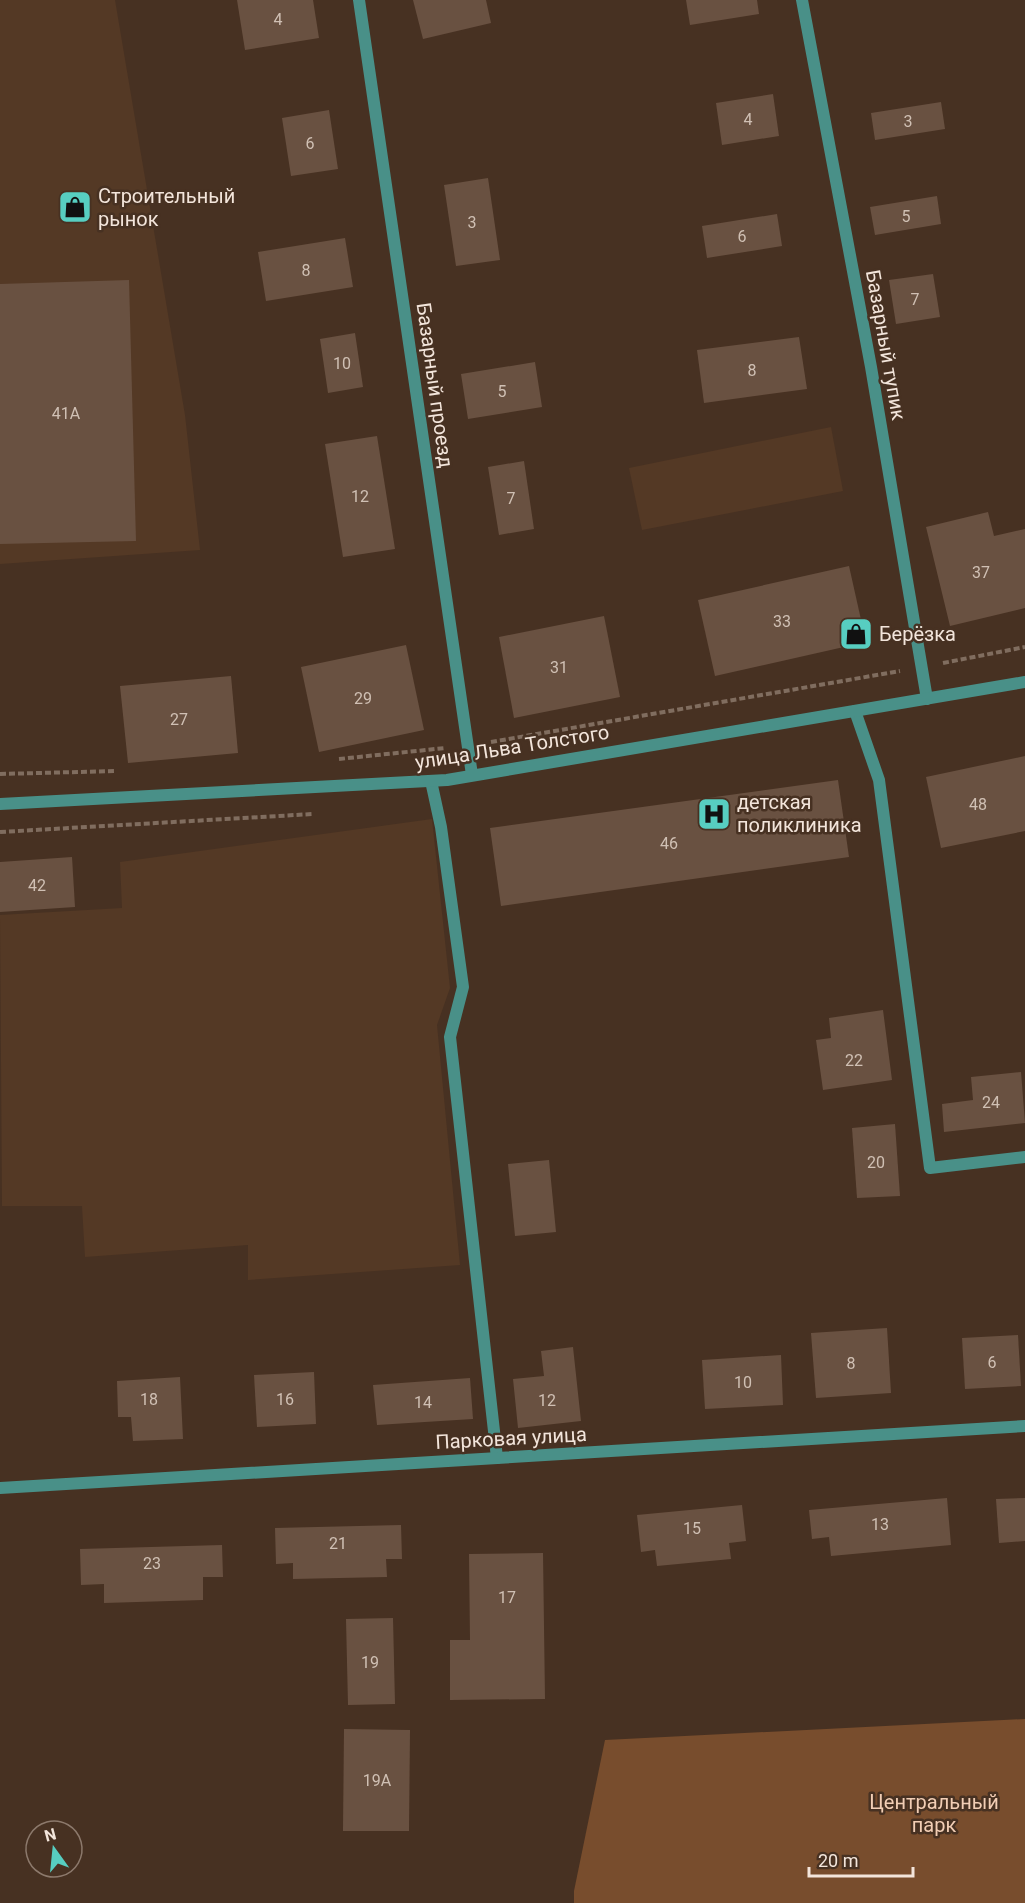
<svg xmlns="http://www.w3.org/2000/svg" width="1025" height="1903" font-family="Roboto,sans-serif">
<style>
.built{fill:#543925}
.green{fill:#784d2d}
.building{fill:#695141}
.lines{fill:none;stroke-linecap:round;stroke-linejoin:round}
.path{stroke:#806d5f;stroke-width:4;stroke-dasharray:6 3;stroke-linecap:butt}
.service{stroke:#499088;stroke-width:12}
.minor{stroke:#499088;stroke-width:12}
.labels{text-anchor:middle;stroke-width:5;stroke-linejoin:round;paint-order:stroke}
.number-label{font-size:16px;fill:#d0c0b4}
.poi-label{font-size:20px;fill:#f3e5db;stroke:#473122;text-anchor:start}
.street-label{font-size:20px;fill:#f3e5db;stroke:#473122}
.park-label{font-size:20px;fill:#f2ceb5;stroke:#473122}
</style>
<rect width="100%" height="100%" fill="#473122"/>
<g class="built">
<path d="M0,0h115l70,415 15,135 -200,14z"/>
<path d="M831,427l12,64 -201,39 -13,-62z"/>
<path d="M432,819l18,169 -13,37 23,240 -212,15v-35l-163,12 -3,-51h-80l-2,-291 122,-7 -2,-46z"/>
</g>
<path class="green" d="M1025,1719v184h-451v-12l31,-151z"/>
<g class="building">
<path d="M237,0h76l6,38 -74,12z"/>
<path d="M413,0h73l5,23 -68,16z"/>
<path d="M686,0h71l2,14 -69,11z"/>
<path d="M773,94l6,42 -57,9 -6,-42z"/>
<path d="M941,102l4,27 -70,11 -4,-27z"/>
<path d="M329,110l9,59 -47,7 -9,-58z"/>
<path d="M488,178l12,82 -44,6 -12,-81z"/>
<path d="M937,196l4,28 -66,11 -5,-28z"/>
<path d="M777,214l5,32 -75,12 -5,-32z"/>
<path d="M345,238l8,49 -87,14 -8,-49z"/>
<path d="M933,274l7,43 -44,7 -7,-44z"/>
<path d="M129,280l7,261 -136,3v-260z"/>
<path d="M355,333l8,54 -35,6 -8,-54z"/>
<path d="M799,337l8,52 -103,14 -7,-53z"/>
<path d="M535,362l7,45 -74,12 -7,-45z"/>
<path d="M377,436l18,113 -52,8 -18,-113z"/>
<path d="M524,461l10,68 -35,6 -11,-68z"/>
<path d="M988,512l6,24 31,-7v79l-75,18 -24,-99z"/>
<path d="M849,566l17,76 -151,34 -17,-76z"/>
<path d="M604,616l16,81 -106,21 -15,-81z"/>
<path d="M406,645l18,85 -105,22 -18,-85z"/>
<path d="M231,676l7,77 -110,10 -8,-77z"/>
<path d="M1025,756v75l-84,17 -15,-71z"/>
<path d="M838,780l11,77 -348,49 -11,-78z"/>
<path d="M72,857l3,50 -75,5v-50z"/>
<path d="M883,1010l9,70 -69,10 -7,-50 15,-2 -2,-20z"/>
<path d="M1021,1072l4,51 -81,9 -2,-28 31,-4 -2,-23z"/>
<path d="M895,1124l5,72 -43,2 -5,-70z"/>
<path d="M549,1160l7,72 -41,4 -7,-72z"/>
<path d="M887,1328l4,65 -75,5 -5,-65z"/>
<path d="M1018,1335l3,51 -56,3 -3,-51z"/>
<path d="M573,1347l8,74 -63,7 -5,-49 31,-3 -3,-25z"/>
<path d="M781,1355l2,50 -78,4 -3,-49z"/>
<path d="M314,1372l2,52 -59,3 -3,-52z"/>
<path d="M180,1377l3,62 -50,2 -2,-24h-13l-1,-36z"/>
<path d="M470,1378l3,41 -96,6 -4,-40z"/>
<path d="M947,1498l4,47 -120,11 -2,-19 -17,2 -3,-29z"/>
<path d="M1025,1498v43l-26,2 -3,-44z"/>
<path d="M742,1505l4,36 -17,2 2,16 -74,7 -2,-16 -14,2 -4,-37z"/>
<path d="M401,1525l1,34h-16l1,18 -94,2v-16l-17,1 -1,-36z"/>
<path d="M222,1545l1,32h-20v23l-99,3v-19l-23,1 -1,-36z"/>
<path d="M543,1553l2,146 -95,1v-60h20l-1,-86z"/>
<path d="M393,1618l2,86 -47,1 -2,-86z"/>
<path d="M344,1729l66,1 -1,101h-66z"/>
</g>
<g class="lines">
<g class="path">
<path d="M943,663l82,-16"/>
<path d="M491,742l409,-71"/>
<path d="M339,759l106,-11"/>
<path d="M0,774l116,-3"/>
<path d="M0,832l313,-18"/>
</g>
<g class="service">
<path d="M855,711l24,69 51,388 95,-11"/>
<path d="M431,781l10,46 22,160 -13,50 47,421"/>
</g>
<g class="minor">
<path d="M359,0l113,775"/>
<path d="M802,0l69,367 56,332"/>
<path d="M0,804l447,-24 578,-98"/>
<path d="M0,1488l1025,-62"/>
</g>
</g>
<defs>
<symbol id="shop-square" viewBox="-11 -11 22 22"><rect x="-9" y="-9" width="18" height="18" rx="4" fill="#57cec1" stroke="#473122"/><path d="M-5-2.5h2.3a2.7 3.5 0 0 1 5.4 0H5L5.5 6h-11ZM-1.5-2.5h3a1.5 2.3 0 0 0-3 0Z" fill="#111"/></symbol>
<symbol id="hospital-square" viewBox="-11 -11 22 22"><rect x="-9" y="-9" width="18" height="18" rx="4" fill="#57cec1" stroke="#473122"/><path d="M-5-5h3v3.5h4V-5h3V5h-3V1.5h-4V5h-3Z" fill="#111"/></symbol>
</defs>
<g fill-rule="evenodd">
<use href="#shop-square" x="56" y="188" width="38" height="38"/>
<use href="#shop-square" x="837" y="615" width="38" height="38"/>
<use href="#hospital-square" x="695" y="795" width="38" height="38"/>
</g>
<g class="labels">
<g class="number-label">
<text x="278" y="25">4</text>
<text x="748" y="125">4</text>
<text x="908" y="127">3</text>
<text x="310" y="149">6</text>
<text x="906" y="222">5</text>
<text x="472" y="228">3</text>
<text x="742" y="242">6</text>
<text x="306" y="276">8</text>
<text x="915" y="305">7</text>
<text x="342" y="369">10</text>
<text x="752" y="376">8</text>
<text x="502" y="397">5</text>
<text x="66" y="419">41А</text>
<text x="360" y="502">12</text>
<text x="511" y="504">7</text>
<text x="981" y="578">37</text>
<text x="782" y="627">33</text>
<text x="559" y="673">31</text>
<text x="363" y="704">29</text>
<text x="179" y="725">27</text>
<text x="978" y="810">48</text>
<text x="669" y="849">46</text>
<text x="37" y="891">42</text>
<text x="854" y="1066">22</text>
<text x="991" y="1108">24</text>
<text x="876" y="1168">20</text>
<text x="992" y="1368">6</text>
<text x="851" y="1369">8</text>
<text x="743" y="1388">10</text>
<text x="149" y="1405">18</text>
<text x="285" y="1405">16</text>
<text x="547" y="1406">12</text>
<text x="423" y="1408">14</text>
<text x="880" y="1530">13</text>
<text x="692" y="1534">15</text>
<text x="338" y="1549">21</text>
<text x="152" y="1569">23</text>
<text x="507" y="1603">17</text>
<text x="370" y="1668">19</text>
<text x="377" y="1786">19А</text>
</g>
<g class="poi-label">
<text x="98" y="203">Строительный<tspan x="98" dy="23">рынок</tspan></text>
<text x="879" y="641">Берёзка</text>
<text x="737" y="809">детская<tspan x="737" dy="23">поликлиника</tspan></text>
</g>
<g class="street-label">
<text transform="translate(886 345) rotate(80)" y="7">Базарный тупик</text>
<text transform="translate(435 385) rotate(82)" y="7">Базарный проезд</text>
<text transform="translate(512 747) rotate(-9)" y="7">улица Льва Толстого</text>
<text transform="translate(511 1438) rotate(-3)" y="7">Парковая улица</text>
</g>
<g class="park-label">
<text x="934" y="1809">Центральный<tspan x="934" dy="23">парк</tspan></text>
</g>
</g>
<g transform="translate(54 1849) rotate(345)"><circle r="28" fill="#473122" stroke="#8c796c" stroke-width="1.5"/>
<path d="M0-4.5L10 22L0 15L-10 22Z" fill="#57cec1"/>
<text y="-9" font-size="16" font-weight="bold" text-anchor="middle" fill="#f3e5db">N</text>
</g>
<path d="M809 1867v9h104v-9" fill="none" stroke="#f3e5db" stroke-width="3"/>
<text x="818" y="1867" font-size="18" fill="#f3e5db" stroke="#473122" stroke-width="4.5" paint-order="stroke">20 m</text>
</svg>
